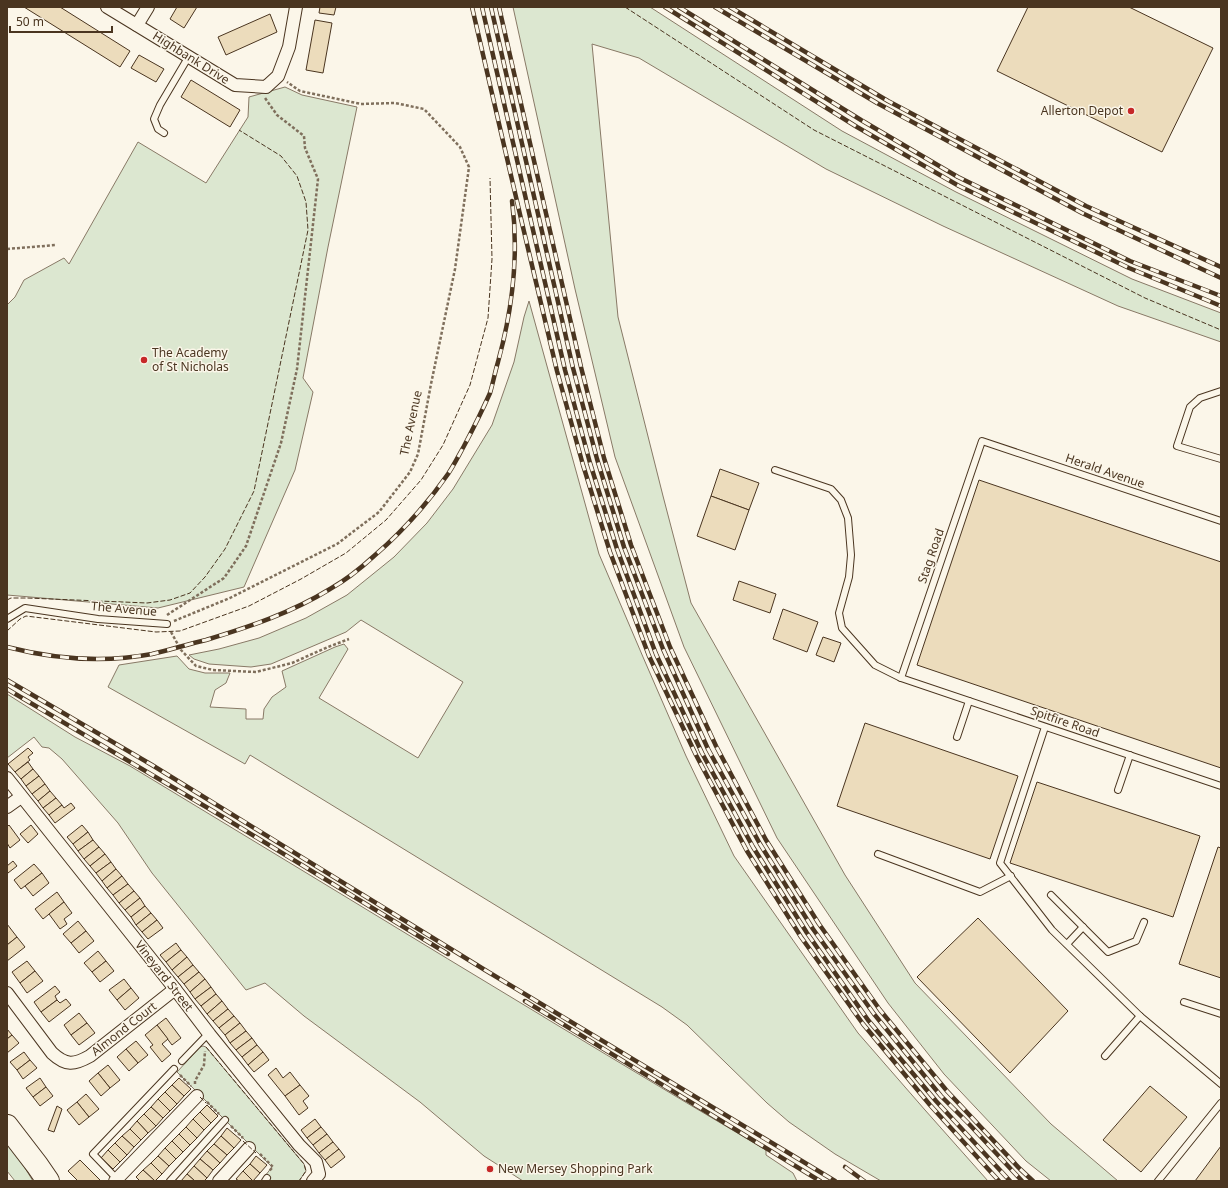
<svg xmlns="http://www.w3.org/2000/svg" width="1228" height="1188" font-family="'Noto Sans',sans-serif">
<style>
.green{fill:#dce7d0;stroke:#887966}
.building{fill:#ecdcbc;stroke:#4a3520}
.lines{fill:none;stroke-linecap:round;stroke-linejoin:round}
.lane-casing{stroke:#4a3520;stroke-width:8}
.street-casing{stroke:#4a3520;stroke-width:14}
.highway-casing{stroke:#4a3520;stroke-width:24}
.path{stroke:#7f6f5c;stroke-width:2.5;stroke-dasharray:3 2;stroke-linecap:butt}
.lane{stroke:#fbf6e9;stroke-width:6}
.street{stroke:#fbf6e9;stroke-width:12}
.highway{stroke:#fbf6e9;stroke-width:22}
.rail-casing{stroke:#4a3520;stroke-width:4.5}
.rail{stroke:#fbf6e9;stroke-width:3;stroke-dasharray:9;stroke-linecap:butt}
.fence{stroke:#4a3520;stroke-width:1;stroke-dasharray:5 2;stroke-linecap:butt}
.poi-dot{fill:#c62828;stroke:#fbf6e9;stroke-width:1.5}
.labels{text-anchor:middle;stroke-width:3;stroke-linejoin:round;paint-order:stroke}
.street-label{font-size:12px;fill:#4a3520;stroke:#fbf6e9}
.poi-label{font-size:12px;fill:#4a3520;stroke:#fbf6e9;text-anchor:start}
</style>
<rect width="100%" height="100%" fill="#fbf6e9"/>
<g class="green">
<path d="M513,7h137l192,124 114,61 176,87 89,34v29l-103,-36 -175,-80 -117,-57 -187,-111 -47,-14 26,273 45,179 28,107 154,272 70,108 136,141 67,57h-67l-25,-20 -82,-87 -56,-71 -111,-165 -93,-191 -69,-190 -40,-168z"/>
<path d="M285,87l17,8 55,12 -29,140 -25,131 10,14 -18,78 -51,117 -86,21 -151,-13v-290l8,-8 9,-17 40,-22 5,6 69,-122 68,41 42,-66 1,-20z"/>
<path d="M529,301l70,253 44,103 43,99 48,100 124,177 67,77 63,71h-107l-46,-27 -46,-32 -22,-19 -80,-78 -25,-18 -412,-252 -5,9 -137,-77 11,-22 58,-9 12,13 16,4h25l-4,10 -11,7 -5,17 36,2v10h17l1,-10 8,-12 14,-10 -4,-16 53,-24 9,-3 4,5 -29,49 99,60 45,-76 -102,-62 -15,12 -75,32 -20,3 -42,-3 -15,-5 -5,-4 30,-6 40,-11 47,-20 41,-23 47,-38 33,-34 26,-34 39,-64 22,-63 10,-45z"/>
<path d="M7,694l68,43 55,29c212,128 423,258 636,384v5l27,18 4,8h-274l-39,-25 -64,-54 -116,-86 -39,-33 -19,7 -94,-117 -34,-50 -56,-64 -13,-11 -7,-1 -8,-10 -27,21z"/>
<path d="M203,1046l3,1 98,117 2,7 -7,10h-29l-5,-5 7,-9 -95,-95 23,-25z"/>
<path d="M7,1141l13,19 13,21h-18l-8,-10z"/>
</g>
<g class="building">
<path d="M24,7h36l70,44 -10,16z"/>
<path d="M177,7h20l-13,21 -14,-9z"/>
<path d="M320,7h16l-2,8 -15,-2z"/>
<path d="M1028,7h101l84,41 -51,104 -165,-81z"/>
<path d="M270,14l7,18 -51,23 -8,-18z"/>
<path d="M315,20l17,3 -9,50 -17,-3z"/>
<path d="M139,55l25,14 -8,13 -25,-14z"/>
<path d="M191,80l49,30 -10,17 -49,-30z"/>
<path d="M720,469l39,14 -10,27 -38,-14z"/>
<path d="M979,480l242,82v206l-304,-103z"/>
<path d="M711,496l38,14 -14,40 -38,-14z"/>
<path d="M739,581l37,13 -6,19 -37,-13z"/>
<path d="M783,609l35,13 -11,30 -34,-13z"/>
<path d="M823,637l18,6 -7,19 -18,-7z"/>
<path d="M865,723l153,53 -28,83 -153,-53z"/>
<path d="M28,748l5,5 -5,4 2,3 -15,12 -7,-8z"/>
<path d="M28,762l5,7 -12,10 -6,-7z"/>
<path d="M33,769l6,7 -13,10 -5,-7z"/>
<path d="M39,776l6,8 -13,10 -6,-8z"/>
<path d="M1037,782l163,54 -27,81 -163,-54z"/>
<path d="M45,784l5,7 -12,10 -6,-7z"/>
<path d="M50,791l6,7 -13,10 -5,-7z"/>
<path d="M56,798l6,7 -13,10 -6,-7z"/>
<path d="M71,803l4,5 -20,15 -6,-8 13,-10 2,3z"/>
<path d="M9,825l11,15 -10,8 -3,-5v-16z"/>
<path d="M31,825l7,9 -10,9 -8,-9z"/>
<path d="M82,825l6,7 -15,12 -6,-7z"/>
<path d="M88,832l5,8 -15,11 -5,-7z"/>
<path d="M93,840l6,7 -15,12 -6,-8z"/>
<path d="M99,847l6,7 -15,12 -6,-7z"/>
<path d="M1218,847l3,1v130l-42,-14z"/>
<path d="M105,854l6,8 -15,11 -6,-7z"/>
<path d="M13,861l4,5 -9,7 -1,-2v-5z"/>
<path d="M111,862l5,7 -14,12 -6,-8z"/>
<path d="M34,864l8,9 -21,16 -7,-9z"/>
<path d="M116,869l6,7 -15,12 -5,-7z"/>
<path d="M42,873l7,10 -16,13 -8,-10z"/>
<path d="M122,876l6,8 -15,11 -6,-7z"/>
<path d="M128,884l6,7 -15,12 -6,-8z"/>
<path d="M134,891l6,7 -15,12 -6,-7z"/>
<path d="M57,892l7,10 -21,17 -8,-10z"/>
<path d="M140,898l5,8 -14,11 -6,-7z"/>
<path d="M64,902l8,11 -8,6 3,5 -7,5 -11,-15z"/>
<path d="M145,906l6,7 -15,12 -5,-8z"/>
<path d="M151,913l6,7 -15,12 -6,-7z"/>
<path d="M978,918l90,93 -58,62 -93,-96z"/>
<path d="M157,920l6,8 -15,11 -6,-7z"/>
<path d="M78,921l8,10 -15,12 -8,-9z"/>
<path d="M7,924l10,13 -10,8z"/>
<path d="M86,931l8,10 -15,12 -8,-10z"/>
<path d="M17,937l8,10 -18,14v-16z"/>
<path d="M176,943l5,7 -15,12 -6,-7z"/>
<path d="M181,950l6,7 -15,13 -6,-8z"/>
<path d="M98,951l8,10 -14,11 -8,-9z"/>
<path d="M187,957l6,8 -15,12 -6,-7z"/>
<path d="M27,961l8,10 -15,12 -8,-11z"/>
<path d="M106,961l8,10 -14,11 -8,-10z"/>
<path d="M193,965l6,7 -15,12 -6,-7z"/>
<path d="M35,971l8,10 -16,12 -7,-10z"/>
<path d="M199,972l6,7 -15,13 -6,-8z"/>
<path d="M124,979l7,9 -14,12 -8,-10z"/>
<path d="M205,979l6,8 -16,12 -5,-7z"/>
<path d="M55,986l5,6 -5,4 2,4 -16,12 -7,-10z"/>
<path d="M211,987l5,7 -15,12 -6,-7z"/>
<path d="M131,988l8,10 -14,12 -8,-10z"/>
<path d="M216,994l6,7 -15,13 -6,-8z"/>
<path d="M66,999l5,6 -22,17 -8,-10 16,-12 3,3z"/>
<path d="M222,1001l6,8 -15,12 -6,-7z"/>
<path d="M228,1009l6,7 -15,12 -6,-7z"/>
<path d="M79,1013l8,10 -16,12 -7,-10z"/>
<path d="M234,1016l6,7 -15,12 -6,-7z"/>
<path d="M166,1018l15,20 -9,7 -15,-20z"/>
<path d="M87,1023l8,10 -16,12 -8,-10z"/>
<path d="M240,1023l6,8 -16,12 -5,-8z"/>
<path d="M157,1025l11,14 -6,5 9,10 -9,8 -12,-15 3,-2 -8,-10z"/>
<path d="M7,1029l5,6 -5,4z"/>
<path d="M246,1031l6,7 -16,12 -6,-7z"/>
<path d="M12,1035l7,8 -12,10v-14z"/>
<path d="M252,1038l5,7 -15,12 -6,-7z"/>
<path d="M136,1041l12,14 -10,8 -12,-14z"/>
<path d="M257,1045l6,7 -15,13 -6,-8z"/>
<path d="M126,1049l12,14 -9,8 -12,-14z"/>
<path d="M24,1052l6,8 -13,10 -7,-8z"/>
<path d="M263,1052l6,8 -15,12 -6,-7z"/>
<path d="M30,1060l7,8 -14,11 -6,-9z"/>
<path d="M108,1065l12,15 -10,8 -12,-15z"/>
<path d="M276,1068l7,10 7,-6 10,13 -15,11 -17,-21z"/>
<path d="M98,1073l12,15 -9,8 -12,-15z"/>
<path d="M40,1078l6,9 -13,10 -7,-9z"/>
<path d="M179,1078l12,11 -7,7 -12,-11z"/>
<path d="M172,1085l12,11 -7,8 -12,-12z"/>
<path d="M300,1085l9,11 -6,5 5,7 -9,7 -14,-19z"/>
<path d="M1150,1086l37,31 -46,55 -38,-32z"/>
<path d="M46,1087l7,9 -13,10 -7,-9z"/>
<path d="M165,1092l12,12 -7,7 -12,-12z"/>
<path d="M86,1094l13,15 -10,8 -12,-15z"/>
<path d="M158,1099l12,12 -7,7 -12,-11z"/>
<path d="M77,1102l12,15 -10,8 -12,-15z"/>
<path d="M207,1105l11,11 -7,7 -11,-11z"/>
<path d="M57,1106l5,3 -8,23 -6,-2z"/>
<path d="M151,1107l12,11 -7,8 -12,-12z"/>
<path d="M200,1112l11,11 -7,7 -11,-11z"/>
<path d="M144,1114l12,12 -8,7 -11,-12z"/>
<path d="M193,1119l11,11 -7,8 -11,-11z"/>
<path d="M315,1119l6,8 -14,11 -6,-8z"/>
<path d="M137,1121l11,12 -7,7 -11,-11z"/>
<path d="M186,1127l11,11 -7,7 -11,-11z"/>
<path d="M321,1127l6,7 -14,11 -6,-7z"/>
<path d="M227,1128l14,12 -7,8 -13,-12z"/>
<path d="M130,1129l11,11 -7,7 -12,-11z"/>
<path d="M179,1134l11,11 -7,7 -11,-11z"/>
<path d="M327,1134l6,8 -14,11 -6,-8z"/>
<path d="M122,1136l12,11 -7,8 -12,-12z"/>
<path d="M221,1136l13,12 -7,7 -13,-11z"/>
<path d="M172,1141l11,11 -7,7 -11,-11z"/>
<path d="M333,1142l6,7 -14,11 -6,-7z"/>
<path d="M115,1143l12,12 -7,7 -12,-12z"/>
<path d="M214,1144l13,11 -7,8 -13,-12z"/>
<path d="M1221,1146v35h-26z"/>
<path d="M165,1148l11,11 -7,7 -11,-10z"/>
<path d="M339,1149l6,8 -14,11 -6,-8z"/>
<path d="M108,1150l12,12 -7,7 -12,-11z"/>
<path d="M207,1151l13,12 -7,7 -13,-11z"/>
<path d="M158,1156l11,10 -7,8 -11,-11z"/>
<path d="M256,1156l11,9 -7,8 -10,-9z"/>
<path d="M200,1159l13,11 -6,8 -13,-12z"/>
<path d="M80,1160l20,20v1h-22l-10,-10z"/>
<path d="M151,1163l11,11 -7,7 -12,-11z"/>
<path d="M250,1164l10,9 -7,8 -10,-10z"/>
<path d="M194,1166l13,12 -3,3h-9l-8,-7z"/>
<path d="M143,1170l12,11h-15l-4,-4z"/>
<path d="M243,1171l10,10h-14l-3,-2z"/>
<path d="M187,1174l8,7h-14z"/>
</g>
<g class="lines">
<defs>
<g id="lane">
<path d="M164,133l-6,-4 -4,-10 6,-14 29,-49"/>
<path d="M1221,391l-21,7 -10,9 -13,39 44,13"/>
<path d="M775,470l56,19 10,11 7,18 3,37 -2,22 -10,36 3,15 33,37 26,13 320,108"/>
<path d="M7,619l18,-11 73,11 69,5"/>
<path d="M901,678l81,-237 239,80"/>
<path d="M1045,727l-45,136 52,67 88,86 81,68"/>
<path d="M957,737l12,-36"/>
<path d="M1118,790l12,-35"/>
<path d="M878,854l102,38 31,-16"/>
<path d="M1051,895l57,57 28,-11 8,-19"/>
<path d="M1067,944l16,-17"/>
<path d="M1184,1002l37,12"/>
<path d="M1105,1056l35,-40"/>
<path d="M182,1061l26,-27"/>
<path d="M118,1180l-25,-26 81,-85"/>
<path d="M170,1181l55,-61"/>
<path d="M265,1181l2,-3"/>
<path d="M1158,1181l63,-78"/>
</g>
<g id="street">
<path d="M107,7l128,78 31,2 12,-11 11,-29 7,-40"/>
<path d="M137,25l11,-18"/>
<path d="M7,778l168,211 35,46 89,110 17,17 3,12 -6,7"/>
<path d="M7,807l14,-10"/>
<path d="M7,993l45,60c14,13 22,12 38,3l85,-67"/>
<path d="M115,1181l82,-85"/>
<path d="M219,1181l30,-33"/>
</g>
<path id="highway" d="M7,1126l30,39 11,16"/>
</defs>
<use href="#lane" class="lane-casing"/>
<use href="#street" class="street-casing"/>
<use href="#highway" class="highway-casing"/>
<g class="path">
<path d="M7,249l49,-4"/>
<path d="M167,615l57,-37 22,-32 35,-103 16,-74 21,-190 -13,-31 -1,-12 -27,-21 -12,-17"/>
<path d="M174,621l56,-23 107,-54 42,-32 31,-40 8,-18 13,-70 24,-115 14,-102 -9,-20 -36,-38 -29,-6 -34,1 -61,-13 -13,-9"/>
<path d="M171,632l10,18 15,16 17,4 43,2 36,-9 36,-16 21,-8"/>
<path d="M180,1075l11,11"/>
<path d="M195,1084v-3l9,-16 1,-14"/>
<path d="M207,1102l12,12"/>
<path d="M231,1126l12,12"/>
<path d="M260,1154l13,13 -4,4"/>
</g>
<use href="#lane" class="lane"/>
<use href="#street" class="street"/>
<use href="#highway" class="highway"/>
<defs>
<g id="rail">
<path d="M472,7l50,216 35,148 26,94 27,87 39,104 47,99 51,96 54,86 62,87 67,81 69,76"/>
<path d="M482,7l83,363 25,93 27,86 39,105 46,99 51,94 54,86 61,87 68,81 74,80"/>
<path d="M491,7l82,361 24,91 27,88 39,102 45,100 52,95 53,85 61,85 67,82 28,28 53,57"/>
<path d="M499,7l82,360 23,91 27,87 39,102 46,99 50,94 53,84 61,86 67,81 73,78 13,12"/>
<path d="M665,7l192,120 102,59 170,82 92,38"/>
<path d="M679,7l182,113 97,57 172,84 91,35"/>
<path d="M715,7l162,96 205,110 139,65"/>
<path d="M730,7l158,94 198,105 135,61"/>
<path d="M7,647c47,12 97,16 145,7 18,-4 36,-10 54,-14 43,-13 85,-27 124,-51 16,-9 31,-21 44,-33 28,-24 53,-52 74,-82 6,-9 11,-19 16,-28 9,-17 18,-35 26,-53 3,-10 5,-21 8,-31 14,-51 21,-108 14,-161"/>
<path d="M7,680l145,85 333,205 350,211"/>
<path d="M7,689l211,125 230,140"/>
<path d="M525,1001l295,180"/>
<path d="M845,1167l19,14"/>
</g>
</defs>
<use href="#rail" class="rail-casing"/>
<use href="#rail" class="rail"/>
<g class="fence">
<path d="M625,7l189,123 331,168 76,32"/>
<path d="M7,600l4,-2h16l120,5 23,-3 20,-7 15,-16 20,-28 29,-58 54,-261 -2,-28 -9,-26 -16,-20 -42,-26"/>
<path d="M7,631l13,-12 6,-3 130,16 24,-1 69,-25 52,-27 45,-26 40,-33 35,-40 22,-35 27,-60 18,-67 4,-59 -2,-81"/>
<path d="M206,1047l98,117 2,7 -7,10"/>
<path d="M200,1097l6,6"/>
<path d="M243,1141l13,12"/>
</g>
</g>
<g class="poi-dot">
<circle cx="1131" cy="111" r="4"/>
<circle cx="144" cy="360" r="4"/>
<circle cx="490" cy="1169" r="4"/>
</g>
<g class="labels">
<g class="street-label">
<text transform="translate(191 58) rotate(32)" y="4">Highbank Drive</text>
<text transform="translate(411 423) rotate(-78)" y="4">The Avenue</text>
<text transform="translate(1105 471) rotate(19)" y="4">Herald Avenue</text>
<text transform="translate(931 556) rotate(-71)" y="4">Stag Road</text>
<text transform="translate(124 609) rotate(5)" y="4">The Avenue</text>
<text transform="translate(1065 722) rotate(19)" y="4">Spitfire Road</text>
<text transform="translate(164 976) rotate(52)" y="4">Vineyard Street</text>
<text transform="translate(124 1029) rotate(-38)" y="4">Almond Court</text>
</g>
<g class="poi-label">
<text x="1123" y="115" text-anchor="end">Allerton Depot</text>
<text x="152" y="357">The Academy<tspan x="152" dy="14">of St Nicholas</tspan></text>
<text x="498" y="1173">New Mersey Shopping Park</text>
</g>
</g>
<rect width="1228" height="1188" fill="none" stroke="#4a3520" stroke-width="16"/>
<path d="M10 26v6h102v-6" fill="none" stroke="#4a3520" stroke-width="2"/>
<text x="16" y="26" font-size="12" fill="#4a3520" stroke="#fbf6e9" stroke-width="3" paint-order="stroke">50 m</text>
</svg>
